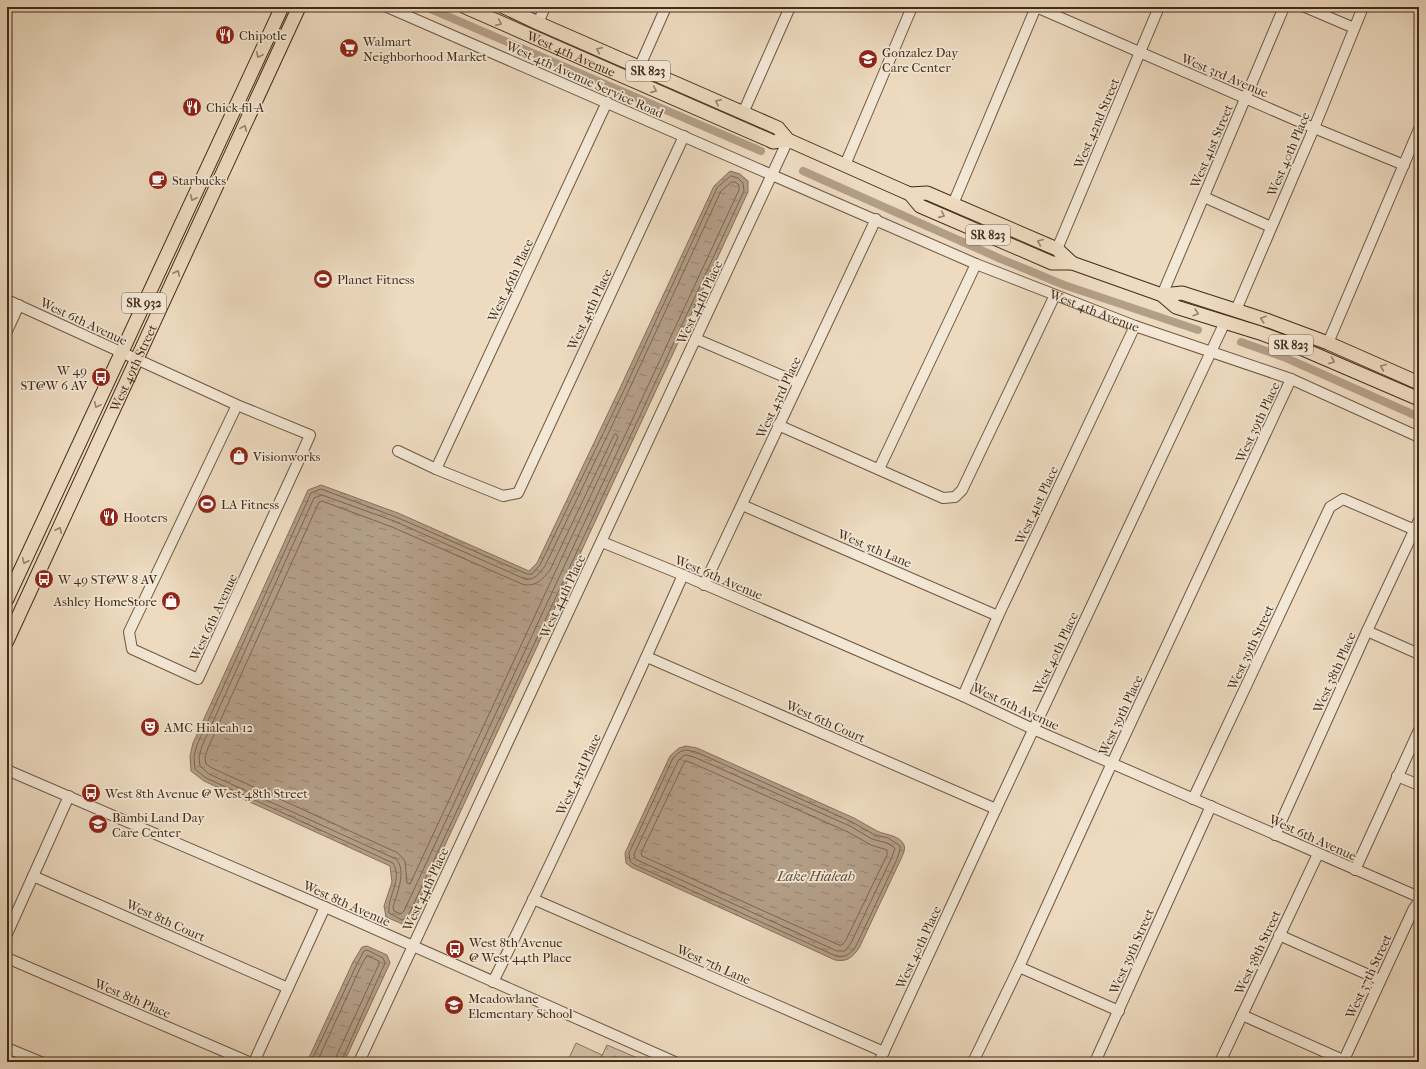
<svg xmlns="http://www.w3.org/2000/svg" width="1426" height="1069" font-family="'IM FELL French Canon',serif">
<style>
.grass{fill:#d0bca3;stroke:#8a745e}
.forest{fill:url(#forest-crowns);stroke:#8a745e}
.water{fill:url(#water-ripples);stroke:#86705b}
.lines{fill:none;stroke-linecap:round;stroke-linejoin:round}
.shore{stroke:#7b6450;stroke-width:1}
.canal{stroke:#b39e87;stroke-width:8}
.minor-casing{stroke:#6e5743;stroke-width:12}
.major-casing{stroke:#432b1a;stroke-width:15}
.minor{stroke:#f3e7d5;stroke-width:10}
.major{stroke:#eddabf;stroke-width:13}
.oneway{stroke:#98826c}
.labels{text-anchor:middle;stroke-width:3.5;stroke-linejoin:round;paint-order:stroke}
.shield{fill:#f3e7d5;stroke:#786352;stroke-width:1}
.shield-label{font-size:12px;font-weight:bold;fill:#432b1a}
.poi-label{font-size:13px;fill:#432b1a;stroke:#f3e7d5;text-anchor:start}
.street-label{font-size:13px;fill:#432b1a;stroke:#f3e7d5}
.water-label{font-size:14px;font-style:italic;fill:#5f4835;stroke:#f3e7d5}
</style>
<defs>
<pattern id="forest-crowns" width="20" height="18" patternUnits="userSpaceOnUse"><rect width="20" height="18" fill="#d0bca3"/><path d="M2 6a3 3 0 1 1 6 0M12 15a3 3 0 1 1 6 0" fill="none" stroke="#aa9984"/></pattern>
<pattern id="water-ripples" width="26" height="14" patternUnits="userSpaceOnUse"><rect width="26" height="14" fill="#b39e87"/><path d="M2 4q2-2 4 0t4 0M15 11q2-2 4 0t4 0" fill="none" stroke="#93816e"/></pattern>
</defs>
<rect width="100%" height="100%" fill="#eddabf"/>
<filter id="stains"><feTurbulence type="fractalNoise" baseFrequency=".005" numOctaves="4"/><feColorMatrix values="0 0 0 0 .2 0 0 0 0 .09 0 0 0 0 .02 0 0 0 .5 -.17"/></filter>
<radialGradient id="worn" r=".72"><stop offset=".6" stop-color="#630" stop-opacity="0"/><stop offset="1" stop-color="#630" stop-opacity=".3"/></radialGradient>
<path class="grass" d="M576,1043l26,12 -3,7h-22l-8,-4z"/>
<path class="forest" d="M607,1045l40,17h-48z"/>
<g class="water">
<path d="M730,171l10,3 8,7v11l-336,724 -7,9 -19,-8 -2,-11 8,-24 -2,-16 -186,-85 -13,-10 -1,-15 3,-13 115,-253 13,-5 77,28 131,58 8,-8 83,-175 94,-202z"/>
<path d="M686,746l11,2 157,70c8,4 15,9 23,13 8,4 23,4 27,14 2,5 -2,11 -4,16l-41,87c-7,10 -12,14 -24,12l-204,-93 -5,-4 -1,-10 45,-97 9,-8z"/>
<path d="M367,946l20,9 3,8 -46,99h-37l46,-100 9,-15z"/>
</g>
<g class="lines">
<g class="shore">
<path d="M731,176l7,2 5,5 1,8 -335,723 -5,5 -2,1 -13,-7c-2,-16 14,-34 4,-50l-187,-85 -11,-9 -1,-13 3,-11 114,-252 10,-4 75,28 131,57h5l8,-9 84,-175 93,-202z"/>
<path d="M732,182h3l4,3v5l-335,721 -3,3 -7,-3 -1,-4c4,-14 14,-36 3,-48l-187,-85 -9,-8 -1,-9 3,-11 112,-248 8,-3 72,26 131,58c9,2 15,-6 20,-13l83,-174 93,-201z"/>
<path d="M616,434l2,3 -208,447 -3,-1 -2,-22 -7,-8 -186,-85 -6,-4 -1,-7 3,-9 111,-246 3,-1 70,26 130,57c13,4 21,-5 28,-14l64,-135z"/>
<path d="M686,750l10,2 156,70 23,13 13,3 12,8v4l-3,9 -41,87c-6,8 -10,12 -20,10l-203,-92 -3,-3 -1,-8 44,-95 7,-6z"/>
<path d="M686,755l8,2 156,69 22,13 15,4 8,5 -3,9 -41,86 -6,8h-8l-202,-92 -1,-5 44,-93 5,-5z"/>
<path d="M686,761l6,2 156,69 23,13 16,5v5l-41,85 -4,5h-3l-197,-89 -1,-3 42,-88z"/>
<path d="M311,1062l46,-98 7,-13 3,-1 16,8 2,5 -44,99"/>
<path d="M317,1062l44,-96 5,-9 2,-1 11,5v3l-43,93 -1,5"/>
</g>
<g class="canal">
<path d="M426,7l335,144"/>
<path d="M803,171l198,88 63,26 134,45"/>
<path d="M1241,342l45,16 133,59"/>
</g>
<defs>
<g id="minor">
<path id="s1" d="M387,7l589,257 159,62 156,53 128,58"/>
<path d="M1036,7l278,121 90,37"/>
<path d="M1305,7l49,21"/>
<path d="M538,23l7,-16"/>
<path d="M639,68l27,-61"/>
<path d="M743,113l47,-106"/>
<path d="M845,165l67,-158"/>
<path d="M1204,197l67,30"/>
<path d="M953,204l83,-197"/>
<path d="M1057,249l102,-242"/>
<path d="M1162,295l122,-288"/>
<path d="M7,300l230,105 -108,227 3,17 66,30 101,-219 11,-25 -73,-30"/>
<path d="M1236,310l78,-182 49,-121"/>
<path d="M7,331l12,-26"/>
<path d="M696,339l103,44"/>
<path d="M1328,343l91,-214"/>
<path d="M778,425l165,73 12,-1 7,-7 93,-195"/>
<path d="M398,451l38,18 67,27 15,-3 166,-357"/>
<path d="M436,469l171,-367"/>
<path d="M879,469l97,-205"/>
<path d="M742,505l256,111"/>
<path d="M602,542l81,33 280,121 70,33 386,168"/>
<path d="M704,585l172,-366"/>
<path d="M1367,631l52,23"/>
<path d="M647,657l349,152"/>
<path d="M963,696l35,-80 137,-290"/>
<path d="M7,770l318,137 350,155"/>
<path d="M1397,776l22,9"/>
<path d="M1193,799l137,-292 13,-8 72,31"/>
<path d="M1275,835l92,-204 52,-111"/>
<path d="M1355,870l64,-140"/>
<path d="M33,876l255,112"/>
<path d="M533,899l351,153"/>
<path d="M7,934l62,-138"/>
<path d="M1279,935l101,45"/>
<path d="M7,958l242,104"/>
<path d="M1019,967l100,44"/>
<path d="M493,982c66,-134 129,-270 190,-407"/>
<path d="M1242,1015l101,45"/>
<path d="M7,1048l34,14"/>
<path d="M254,1062l71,-155"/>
<path d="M359,1062l429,-922"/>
<path d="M879,1062l117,-253 229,-487"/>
<path d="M973,1062l46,-95 93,-204 179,-384"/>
<path d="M1095,1062l116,-256"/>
<path d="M1220,1062l98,-208"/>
<path d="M1343,1062l70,-152 6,-9"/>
</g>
<g id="major">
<path id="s2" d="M465,7l304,133 4,2 15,-2"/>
<path d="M504,7l34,16 240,105 10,12 115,51 7,3 17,-1 130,56 15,14"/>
<path d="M910,194l10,12 132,57h20l90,32 14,12 84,26 45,17 114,49"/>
<path d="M1162,295l20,-2 87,28 59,22 91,40"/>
<path d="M7,599l275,-592"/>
<path id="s3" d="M7,641l292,-634"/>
</g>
</defs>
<use href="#minor" class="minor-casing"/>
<use href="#major" class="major-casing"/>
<use href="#minor" class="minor"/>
<use href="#major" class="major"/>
</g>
<defs><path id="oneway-chevron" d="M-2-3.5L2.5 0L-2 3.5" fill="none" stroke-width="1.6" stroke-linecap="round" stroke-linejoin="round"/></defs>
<g class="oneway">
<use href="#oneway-chevron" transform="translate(499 23) rotate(24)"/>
<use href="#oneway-chevron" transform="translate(599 50) rotate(-156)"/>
<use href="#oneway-chevron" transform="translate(259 55) rotate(115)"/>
<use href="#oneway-chevron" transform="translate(654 90) rotate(24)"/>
<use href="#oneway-chevron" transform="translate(718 102) rotate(-156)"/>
<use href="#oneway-chevron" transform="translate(244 128) rotate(-66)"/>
<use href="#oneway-chevron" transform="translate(193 198) rotate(115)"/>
<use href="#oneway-chevron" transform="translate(942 215) rotate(24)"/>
<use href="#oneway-chevron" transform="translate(1040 242) rotate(-157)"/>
<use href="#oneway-chevron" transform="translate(177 273) rotate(-65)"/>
<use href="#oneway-chevron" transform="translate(1196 313) rotate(17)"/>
<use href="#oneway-chevron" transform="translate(1263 319) rotate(-161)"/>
<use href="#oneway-chevron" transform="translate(1332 361) rotate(23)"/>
<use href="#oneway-chevron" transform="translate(1383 367) rotate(-157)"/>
<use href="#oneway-chevron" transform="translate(97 405) rotate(115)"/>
<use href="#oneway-chevron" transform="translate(59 530) rotate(-65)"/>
<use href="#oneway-chevron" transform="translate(25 561) rotate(115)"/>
</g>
<defs>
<symbol id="restaurant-disc" viewBox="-11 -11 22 22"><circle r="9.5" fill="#8f2418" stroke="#f3e7d5"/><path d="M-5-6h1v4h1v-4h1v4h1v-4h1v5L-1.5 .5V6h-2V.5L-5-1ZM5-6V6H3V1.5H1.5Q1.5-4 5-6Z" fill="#fff"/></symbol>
<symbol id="supermarket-disc" viewBox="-11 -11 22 22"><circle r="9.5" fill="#8f2418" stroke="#f3e7d5"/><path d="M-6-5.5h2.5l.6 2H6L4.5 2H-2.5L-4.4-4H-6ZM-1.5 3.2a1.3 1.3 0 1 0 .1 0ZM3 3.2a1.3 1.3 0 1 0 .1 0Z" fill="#fff"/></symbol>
<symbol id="school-disc" viewBox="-11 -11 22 22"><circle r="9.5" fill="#8f2418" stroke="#f3e7d5"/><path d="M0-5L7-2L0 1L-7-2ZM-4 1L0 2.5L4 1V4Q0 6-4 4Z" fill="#fff"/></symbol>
<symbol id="cafe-disc" viewBox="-11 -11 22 22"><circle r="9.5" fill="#8f2418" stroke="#f3e7d5"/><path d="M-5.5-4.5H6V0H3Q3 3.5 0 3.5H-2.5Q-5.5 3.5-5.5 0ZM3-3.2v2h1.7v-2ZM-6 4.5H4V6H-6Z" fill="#fff"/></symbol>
<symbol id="stadium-disc" viewBox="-11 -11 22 22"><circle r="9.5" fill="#8f2418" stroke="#f3e7d5"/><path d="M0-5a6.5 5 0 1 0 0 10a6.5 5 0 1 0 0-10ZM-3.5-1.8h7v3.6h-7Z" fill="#fff"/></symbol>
<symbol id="bus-disc" viewBox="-11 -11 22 22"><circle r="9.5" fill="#8f2418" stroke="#f3e7d5"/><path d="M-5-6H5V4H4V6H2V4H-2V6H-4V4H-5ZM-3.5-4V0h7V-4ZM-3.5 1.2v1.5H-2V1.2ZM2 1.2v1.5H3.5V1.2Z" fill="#fff"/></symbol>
<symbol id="shop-disc" viewBox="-11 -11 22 22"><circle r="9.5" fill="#8f2418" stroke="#f3e7d5"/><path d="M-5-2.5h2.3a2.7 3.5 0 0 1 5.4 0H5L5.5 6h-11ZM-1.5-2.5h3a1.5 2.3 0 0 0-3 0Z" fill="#fff"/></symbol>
<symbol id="theatre-disc" viewBox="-11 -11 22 22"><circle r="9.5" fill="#8f2418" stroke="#f3e7d5"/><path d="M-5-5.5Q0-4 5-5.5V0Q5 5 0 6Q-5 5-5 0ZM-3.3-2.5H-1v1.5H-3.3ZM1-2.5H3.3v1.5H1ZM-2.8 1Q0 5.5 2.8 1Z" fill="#fff"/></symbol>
</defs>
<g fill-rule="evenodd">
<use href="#restaurant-disc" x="214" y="24" width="22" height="22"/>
<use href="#supermarket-disc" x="338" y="37" width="22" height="22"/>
<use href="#school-disc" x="857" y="48" width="22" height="22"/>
<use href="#restaurant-disc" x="181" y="96" width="22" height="22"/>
<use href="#cafe-disc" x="147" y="169" width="22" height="22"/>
<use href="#stadium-disc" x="312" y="268" width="22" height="22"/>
<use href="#bus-disc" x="90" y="366" width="22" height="22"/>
<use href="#shop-disc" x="228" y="445" width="22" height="22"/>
<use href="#stadium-disc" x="196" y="493" width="22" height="22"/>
<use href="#restaurant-disc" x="98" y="506" width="22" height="22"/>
<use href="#bus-disc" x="33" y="568" width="22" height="22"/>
<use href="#shop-disc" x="160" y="590" width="22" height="22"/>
<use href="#theatre-disc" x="139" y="716" width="22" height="22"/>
<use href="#bus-disc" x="80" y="782" width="22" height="22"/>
<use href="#school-disc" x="87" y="813" width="22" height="22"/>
<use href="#bus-disc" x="444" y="938" width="22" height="22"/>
<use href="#school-disc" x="443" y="994" width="22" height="22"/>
</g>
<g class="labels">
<g class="shield">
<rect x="626" y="61" width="44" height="20" rx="3"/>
<rect x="966" y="225" width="44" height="20" rx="3"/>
<rect x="122" y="293" width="44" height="20" rx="3"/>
<rect x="1269" y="335" width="44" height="20" rx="3"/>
</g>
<g class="shield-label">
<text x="648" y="75">SR 823</text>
<text x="988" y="239">SR 823</text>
<text x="144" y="307">SR 932</text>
<text x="1291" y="349">SR 823</text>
</g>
<g class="poi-label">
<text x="239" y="40">Chipotle</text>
<text x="363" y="46">Walmart<tspan x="363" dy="15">Neighborhood Market</tspan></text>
<text x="882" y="57">Gonzalez Day<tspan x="882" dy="15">Care Center</tspan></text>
<text x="206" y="112">Chick-fil-A</text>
<text x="172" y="185">Starbucks</text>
<text x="337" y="284">Planet Fitness</text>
<text x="87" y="375" text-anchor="end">W 49<tspan x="87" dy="15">ST@W 6 AV</tspan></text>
<text x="253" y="461">Visionworks</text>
<text x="221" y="509">LA Fitness</text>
<text x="123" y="522">Hooters</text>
<text x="58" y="584">W 49 ST@W 8 AV</text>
<text x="157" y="606" text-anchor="end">Ashley HomeStore</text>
<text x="164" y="732">AMC Hialeah 12</text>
<text x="105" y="798">West 8th Avenue @ West 48th Street</text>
<text x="112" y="822">Bambi Land Day<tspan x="112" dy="15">Care Center</tspan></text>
<text x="469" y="947">West 8th Avenue<tspan x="469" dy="15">@ West 44th Place</tspan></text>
<text x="468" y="1003">Meadowlane<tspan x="468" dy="15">Elementary School</tspan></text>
</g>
<g class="street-label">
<text dy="5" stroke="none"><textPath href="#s2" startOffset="116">West 4th Avenue</textPath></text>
<text transform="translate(1225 75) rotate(23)" y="5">West 3rd Avenue</text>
<text transform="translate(585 79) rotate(24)" y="5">West 4th Avenue Service Road</text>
<text transform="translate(1096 123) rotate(-67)" y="5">West 42nd Street</text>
<text transform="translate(1211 146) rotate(-67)" y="5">West 41st Street</text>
<text transform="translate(1288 154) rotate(-67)" y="5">West 40th Place</text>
<text transform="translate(510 280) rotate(-65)" y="5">West 46th Place</text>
<text transform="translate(699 302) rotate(-65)" y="5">West 44th Place</text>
<text transform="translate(589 309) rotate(-65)" y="5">West 45th Place</text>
<text dy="5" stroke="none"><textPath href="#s1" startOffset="770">West 4th Avenue</textPath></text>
<text transform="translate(84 321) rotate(25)" y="5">West 6th Avenue</text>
<text dy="5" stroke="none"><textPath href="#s3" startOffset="301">West 49th Street</textPath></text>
<text transform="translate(778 397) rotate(-65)" y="5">West 43rd Place</text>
<text transform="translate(1257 422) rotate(-65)" y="5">West 39th Place</text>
<text transform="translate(1036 505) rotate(-65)" y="5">West 41st Place</text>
<text transform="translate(875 548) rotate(23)" y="5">West 5th Lane</text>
<text transform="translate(719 577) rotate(23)" y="5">West 6th Avenue</text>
<text transform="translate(562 596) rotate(-65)" y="5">West 44th Place</text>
<text transform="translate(213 617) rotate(-65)" y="5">West 6th Avenue</text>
<text transform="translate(1250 647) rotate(-65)" y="5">West 39th Street</text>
<text transform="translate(1055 653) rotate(-65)" y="5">West 40th Place</text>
<text transform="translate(1334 672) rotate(-66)" y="5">West 38th Place</text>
<text transform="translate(1016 706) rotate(25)" y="5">West 6th Avenue</text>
<text transform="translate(1120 715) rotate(-65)" y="5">West 39th Place</text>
<text transform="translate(826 721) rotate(24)" y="5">West 6th Court</text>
<text transform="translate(578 774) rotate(-65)" y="5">West 43rd Place</text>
<text transform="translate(1313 837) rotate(24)" y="5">West 6th Avenue</text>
<text transform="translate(425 889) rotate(-65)" y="5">West 44th Place</text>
<text transform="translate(347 903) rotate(24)" y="5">West 8th Avenue</text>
<text transform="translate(166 920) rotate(24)" y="5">West 8th Court</text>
<text transform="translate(918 947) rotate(-65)" y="5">West 40th Place</text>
<text transform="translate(1131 951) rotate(-66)" y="5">West 39th Street</text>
<text transform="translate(1257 952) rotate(-65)" y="5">West 38th Street</text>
<text transform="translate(714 964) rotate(24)" y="5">West 7th Lane</text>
<text transform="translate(1368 976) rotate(-65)" y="5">West 37th Street</text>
<text transform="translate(133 998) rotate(23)" y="5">West 8th Place</text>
</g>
<g class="water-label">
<text x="816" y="881">Lake Hialeah</text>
</g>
</g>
<rect width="1426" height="1069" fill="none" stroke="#eddabf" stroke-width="24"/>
<rect x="8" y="8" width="1410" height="1053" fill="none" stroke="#432b1a" stroke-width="2"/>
<rect x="12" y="12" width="1402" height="1045" fill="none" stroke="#432b1a"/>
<rect width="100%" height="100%" filter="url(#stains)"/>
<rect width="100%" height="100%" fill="url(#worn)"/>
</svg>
